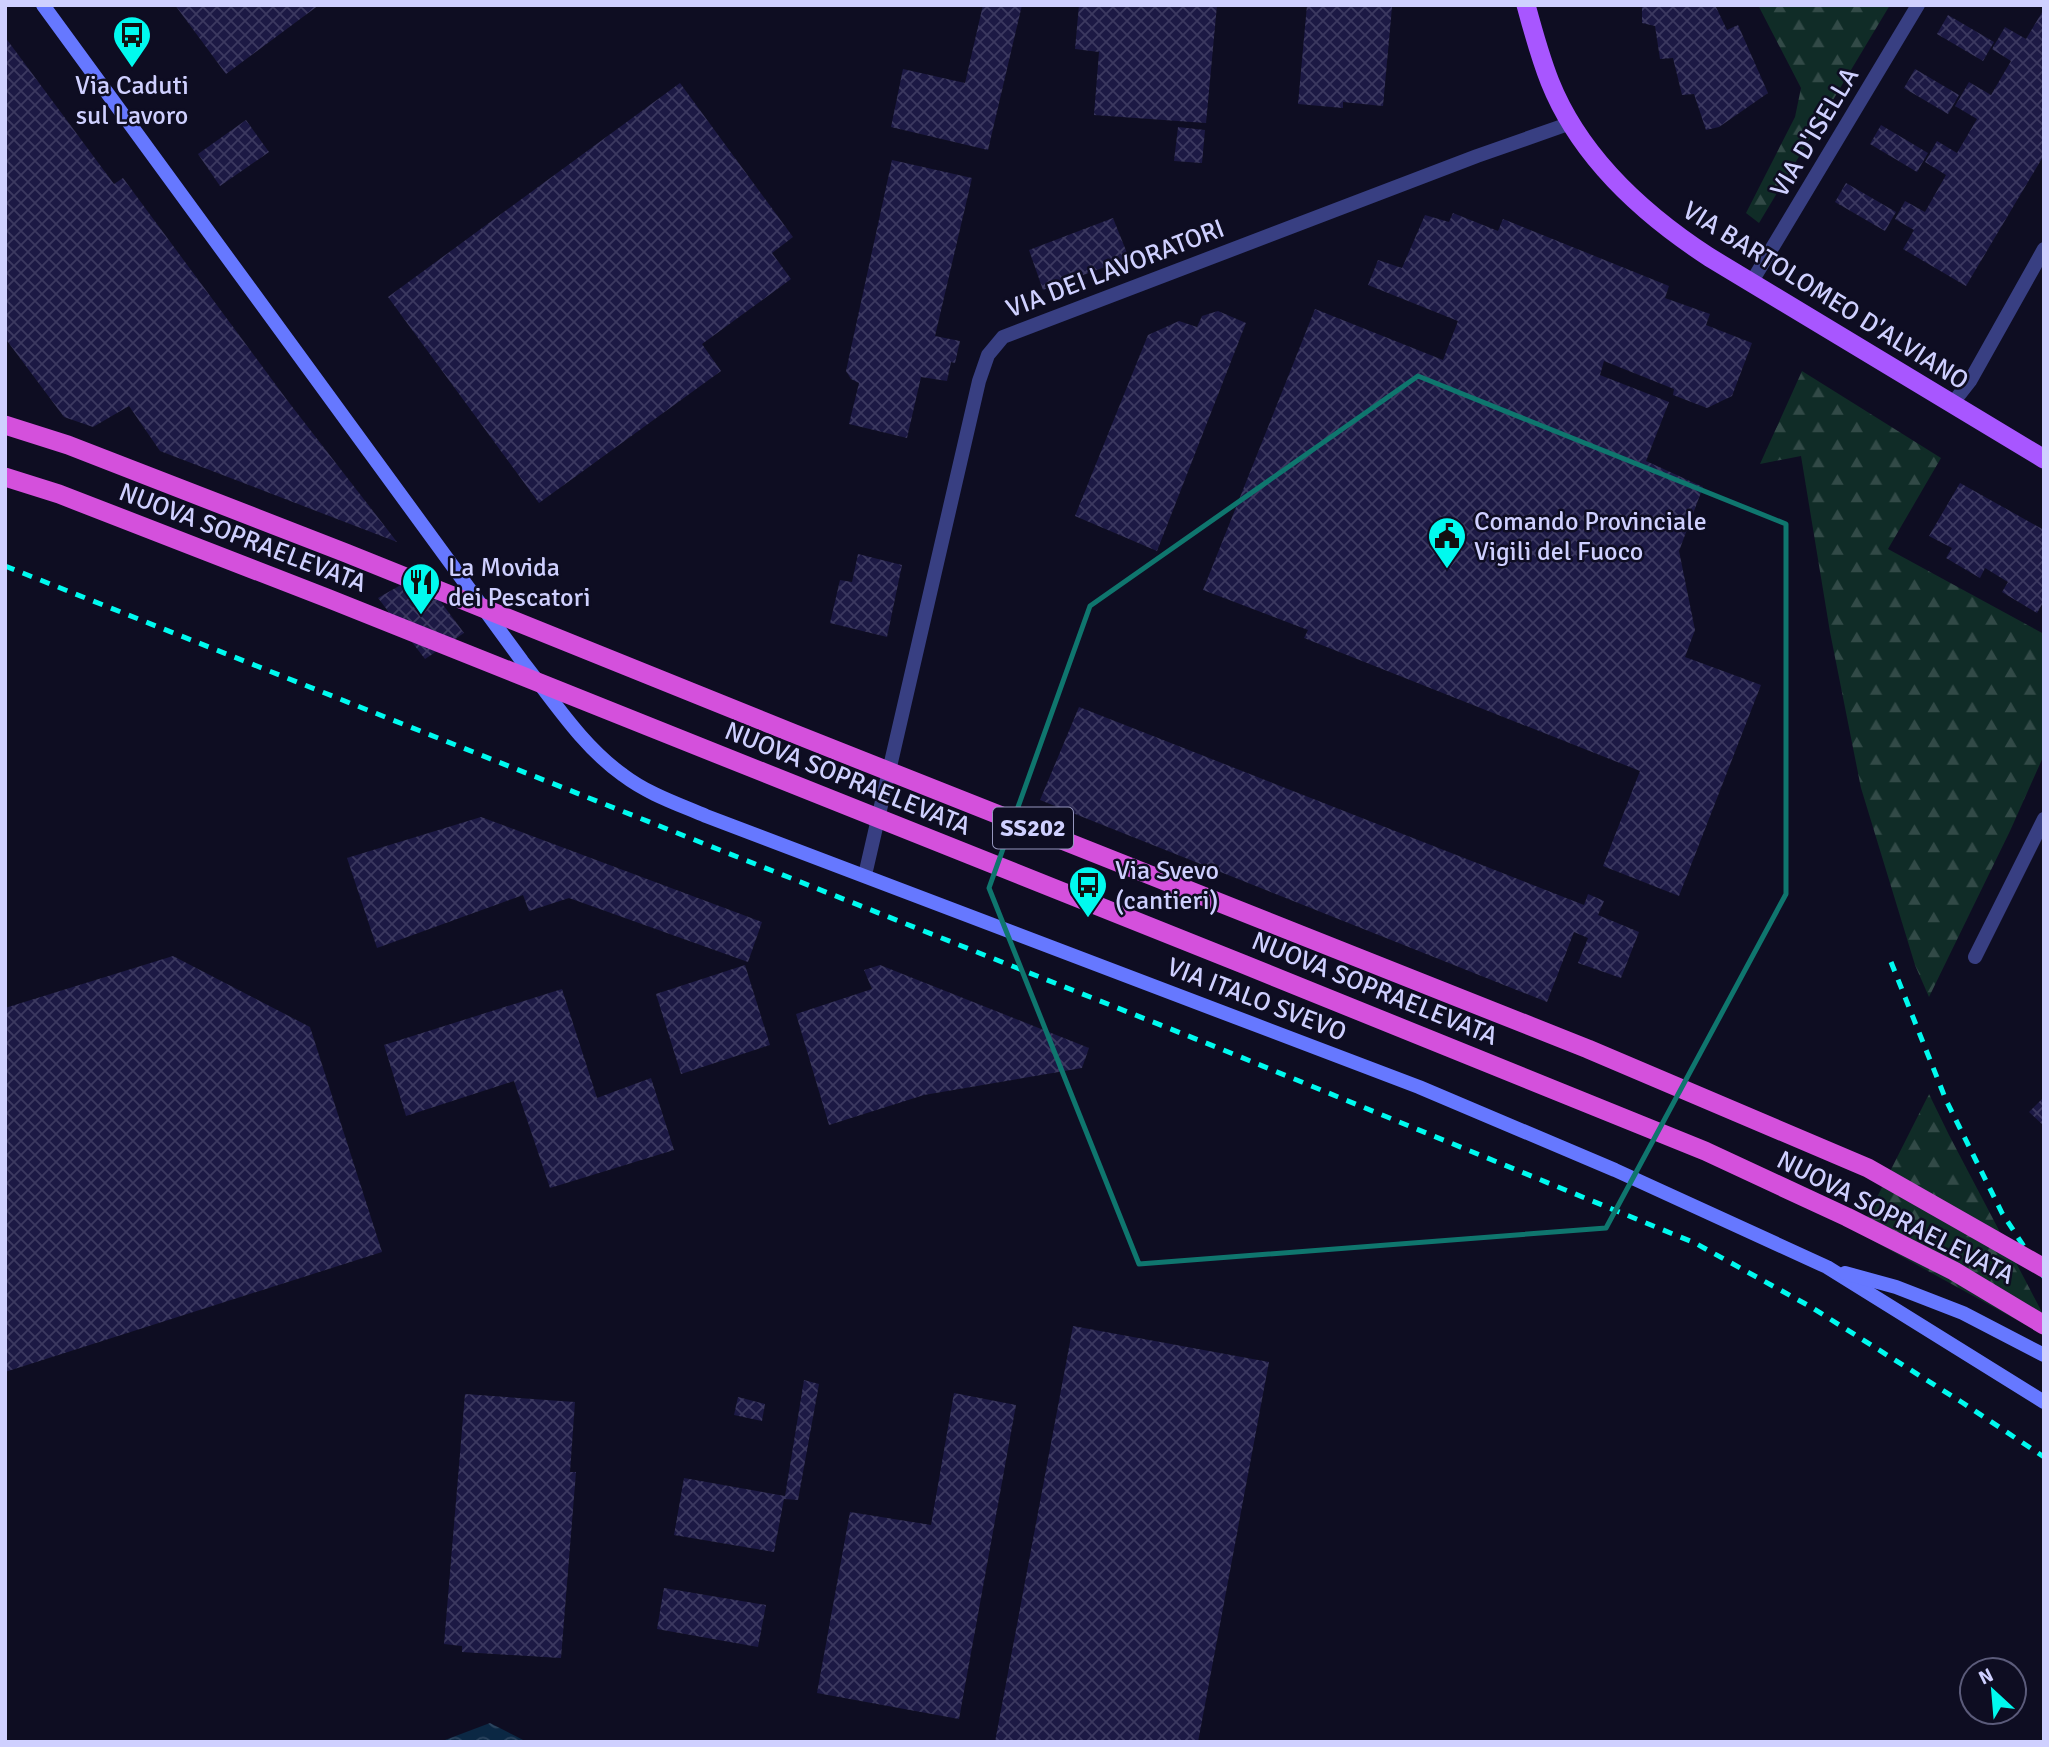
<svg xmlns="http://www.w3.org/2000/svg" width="2049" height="1747" font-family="Signika,sans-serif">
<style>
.forest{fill:url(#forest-firs)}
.water{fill:url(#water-waves)}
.building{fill:url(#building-cross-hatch)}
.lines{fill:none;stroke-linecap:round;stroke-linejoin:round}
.service{stroke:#383f82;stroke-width:14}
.minor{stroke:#383f82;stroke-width:14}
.secondary{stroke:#6678ff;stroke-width:14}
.primary{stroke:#a856ff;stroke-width:19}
.rail{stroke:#00faef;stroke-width:5;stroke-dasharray:10 9;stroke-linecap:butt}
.trunk-bridge{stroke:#d450dc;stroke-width:19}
.marked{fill:none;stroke:#0f766e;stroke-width:5;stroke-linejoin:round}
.labels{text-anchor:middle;stroke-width:5;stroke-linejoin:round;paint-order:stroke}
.shield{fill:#0e0d22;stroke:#9596bd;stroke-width:2}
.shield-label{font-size:24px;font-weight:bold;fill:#cfd0ff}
.poi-label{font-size:26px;fill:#cfd0ff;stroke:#0e0d22;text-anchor:start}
.street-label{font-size:26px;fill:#cfd0ff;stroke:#0e0d22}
</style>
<defs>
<pattern id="forest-firs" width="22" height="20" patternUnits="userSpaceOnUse" patternTransform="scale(1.75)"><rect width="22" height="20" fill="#102c27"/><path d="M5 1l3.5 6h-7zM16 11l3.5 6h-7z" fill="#324a47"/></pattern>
<pattern id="water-waves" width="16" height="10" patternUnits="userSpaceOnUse" patternTransform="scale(1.75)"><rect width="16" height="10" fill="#0b2844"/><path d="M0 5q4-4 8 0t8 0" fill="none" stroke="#2e4660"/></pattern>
<pattern id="building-cross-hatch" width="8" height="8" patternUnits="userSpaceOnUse" patternTransform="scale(1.75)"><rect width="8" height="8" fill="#1c1944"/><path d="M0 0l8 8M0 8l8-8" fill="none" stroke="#3c3960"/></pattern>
</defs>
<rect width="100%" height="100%" fill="#0e0d22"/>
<g class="forest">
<path d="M1758,5h132l-131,218 -13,-10 49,-96 6,-29z"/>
<path d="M1802,371l139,87 -53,91 156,85v121l-34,76 -81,166 -14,-32 -54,-177 -31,-156 -29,-176 -41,8z"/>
<path d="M1929,1094l20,41 95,181v19l-185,-102z"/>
</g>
<path class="water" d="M490,1723l37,19h-83l1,-2z"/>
<g class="building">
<path d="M175,5h144l-93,69z"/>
<path d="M983,5h39l-34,145 -97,-23 12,-58 62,14z"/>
<path d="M1079,5h138l-11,118 -112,-8 5,-63 -24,-3z"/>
<path d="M1307,5h74l11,2 -9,99 -40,-4v6l-45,-4z"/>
<path d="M1642,5h73l12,25 11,-5 30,68 -49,34 -13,3 -12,-36 -12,1 -9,-37 -13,1 -5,-33 -13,-3z"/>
<path d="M2044,9v146l-78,131 -63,-37 11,-19 -19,-11 10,-18 20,11 21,-37 -21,-13 12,-21 20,12 20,-34 -22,-13 14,-24 22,13 20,-34 -19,-12 13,-22 21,12z"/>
<path d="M1948,15l46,27 -11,19 -46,-27z"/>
<path d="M5,37l109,147 9,-6 164,222 110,142 -237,-91 -31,-45 -36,21 -29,-10 -59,-79z"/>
<path d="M1915,69l44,26 -11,19 -44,-26z"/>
<path d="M680,83l113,154 -21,16 19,26 -89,65 19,27 -182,132 -151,-206z"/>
<path d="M246,120l23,32 -49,34 -22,-32z"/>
<path d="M1881,125l47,28 -11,19 -47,-28z"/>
<path d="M1178,127l27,3 -3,33 -28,-2z"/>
<path d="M892,160l80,18 -37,158 25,5 -5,22 -4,-1 -4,19 -26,-4 -14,61 -58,-14 10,-41 -8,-4 -5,-8z"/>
<path d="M1846,183l50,29 -11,19 -50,-29z"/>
<path d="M1453,213l45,18 5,-12 166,67 -4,12 45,16 -4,11 46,18 -20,53 -25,12 -34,-13 1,-6 -70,-28 -4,14 69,27 -23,59 57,26 -24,64 16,79 -10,27 76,28 -82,211 -76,-30 37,-95 -336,-133 4,-8 -105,-40 112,-281 128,51 15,-39 -90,-36 10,-25 24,8 23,-53 24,7z"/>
<path d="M1113,218l16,40 -86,32 -14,-40z"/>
<path d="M1218,311l28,12 -89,228 -82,-35 73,-181 31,-14 18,6 5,-11z"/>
<path d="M1960,483l84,47v71l-7,12 -35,-21 6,-10 -23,-14 -5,10 -34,-20 6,-10 -23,-12z"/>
<path d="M858,554l44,11 -15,72 -57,-14 10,-43 12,2z"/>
<path d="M420,574l44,59 -39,26 -47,-61z"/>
<path d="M1079,707l505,198 4,-11 16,7 -6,14 41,17 -18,46 -43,-15 10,-25 -14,-6 -27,70 -507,-202z"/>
<path d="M481,817l281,105 -14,40 -179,-64 -40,13 -6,-16 -146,53 -30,-90z"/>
<path d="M173,956l137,71 72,225 -377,120v-364z"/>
<path d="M745,965l25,80 -89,29 -25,-80z"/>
<path d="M880,965l209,83 -7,20 -158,27 -95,30 -33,-111 76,-25 -8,-19z"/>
<path d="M562,989l35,109 54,-20 23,72 -124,38 -36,-107 -108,35 -22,-71z"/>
<path d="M2044,1097v29l-15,-14z"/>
<path d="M1073,1326l196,36 -71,380h-203z"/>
<path d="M804,1380l15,4 -21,116 -14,-1 -10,53 -100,-17 10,-57 101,18z"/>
<path d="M954,1393l62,12 -57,314 -142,-26 33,-181 81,13z"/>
<path d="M465,1394l110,8 -5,70h6l-15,186 -99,-6v-6l-18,-2z"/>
<path d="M738,1397l27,7 -3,17 -28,-6z"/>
<path d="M664,1588l102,17 -8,42 -101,-18z"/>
</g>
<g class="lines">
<path class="service" d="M1952,404l18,-23 74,-132"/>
<g class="minor">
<path d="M1751,283l167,-278"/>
<path d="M865,875l114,-494 9,-26 15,-18 474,-181 94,-33"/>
<path d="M1975,957l69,-138"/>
</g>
<g class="secondary">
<path d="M43,5l479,656c31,39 60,85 101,114 25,19 55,29 83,41l713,271 196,83 212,97 217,135"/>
<path d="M1845,1273l51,14 67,26 81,42"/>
</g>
<path class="primary" d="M1526,5c7,26 14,52 24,77 30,75 93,132 159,175l335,202"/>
<g class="rail">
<path d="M5,566l1216,483 474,194 116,64 152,96 81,54"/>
<path d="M1891,962l55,138 56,113 42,64"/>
</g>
<g class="trunk-bridge">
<path d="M5,425l63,20 278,108 449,181 793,315 280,119 176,100"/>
<path d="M5,477l54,17 268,104 916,366 462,187 142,66 107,54 90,54"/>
</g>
</g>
<path class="marked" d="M1418,376l368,148v370l-180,334 -467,36 -150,-376 101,-282z"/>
<defs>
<symbol id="bus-pin" viewBox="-11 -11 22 30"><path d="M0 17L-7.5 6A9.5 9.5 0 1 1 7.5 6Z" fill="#00faef" stroke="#0e0d22"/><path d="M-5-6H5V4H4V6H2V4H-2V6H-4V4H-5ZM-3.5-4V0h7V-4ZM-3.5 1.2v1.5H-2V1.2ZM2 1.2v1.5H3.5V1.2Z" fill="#111"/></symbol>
<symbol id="civic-pin" viewBox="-11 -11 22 30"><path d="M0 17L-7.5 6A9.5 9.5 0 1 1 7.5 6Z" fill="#00faef" stroke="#0e0d22"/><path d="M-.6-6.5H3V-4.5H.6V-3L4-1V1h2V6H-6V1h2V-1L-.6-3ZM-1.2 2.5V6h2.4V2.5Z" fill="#111"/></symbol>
<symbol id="restaurant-pin" viewBox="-11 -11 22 30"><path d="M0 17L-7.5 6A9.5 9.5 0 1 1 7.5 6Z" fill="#00faef" stroke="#0e0d22"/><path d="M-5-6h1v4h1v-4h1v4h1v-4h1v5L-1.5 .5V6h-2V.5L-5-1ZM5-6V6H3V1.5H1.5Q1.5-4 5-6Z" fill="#111"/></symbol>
</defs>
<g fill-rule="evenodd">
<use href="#bus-pin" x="110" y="13" width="44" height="60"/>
<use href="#civic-pin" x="1425" y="514" width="44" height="60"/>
<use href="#restaurant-pin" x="399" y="560" width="44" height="60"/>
<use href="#bus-pin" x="1066" y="863" width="44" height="60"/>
</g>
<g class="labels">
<rect class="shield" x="993" y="807.5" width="80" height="41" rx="5"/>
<g class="shield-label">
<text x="1033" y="836">SS202</text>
</g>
<g class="poi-label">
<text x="132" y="94" text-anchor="middle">Via Caduti<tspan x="132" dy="30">sul Lavoro</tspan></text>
<text x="1474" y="530">Comando Provinciale<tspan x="1474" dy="30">Vigili del Fuoco</tspan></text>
<text x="448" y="576">La Movida<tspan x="448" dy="30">dei Pescatori</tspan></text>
<text x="1115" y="879">Via Svevo<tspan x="1115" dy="30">(cantieri)</tspan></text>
</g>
<g class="street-label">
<text transform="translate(1814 132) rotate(-59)" y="9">VIA D'ISELLA</text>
<text transform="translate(1115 268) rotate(-21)" y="9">VIA DEI LAVORATORI</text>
<text transform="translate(1826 295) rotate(32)" y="9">VIA BARTOLOMEO D'ALVIANO</text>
<text transform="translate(243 537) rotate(21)" y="9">NUOVA SOPRAELEVATA</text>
<text transform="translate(848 778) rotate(22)" y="9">NUOVA SOPRAELEVATA</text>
<text transform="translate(1375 988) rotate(22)" y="9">NUOVA SOPRAELEVATA</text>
<text transform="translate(1257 999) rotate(21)" y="9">VIA ITALO SVEVO</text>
<text transform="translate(1896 1217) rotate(27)" y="9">NUOVA SOPRAELEVATA</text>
</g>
</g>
<rect width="2049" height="1747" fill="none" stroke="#cfd0ff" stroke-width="14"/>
<g transform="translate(1993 1691) rotate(334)"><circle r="33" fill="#0e0d22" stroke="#5b5b7a" stroke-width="2"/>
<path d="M0-5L12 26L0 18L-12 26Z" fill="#00faef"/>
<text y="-10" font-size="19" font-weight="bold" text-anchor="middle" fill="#cfd0ff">N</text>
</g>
</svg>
